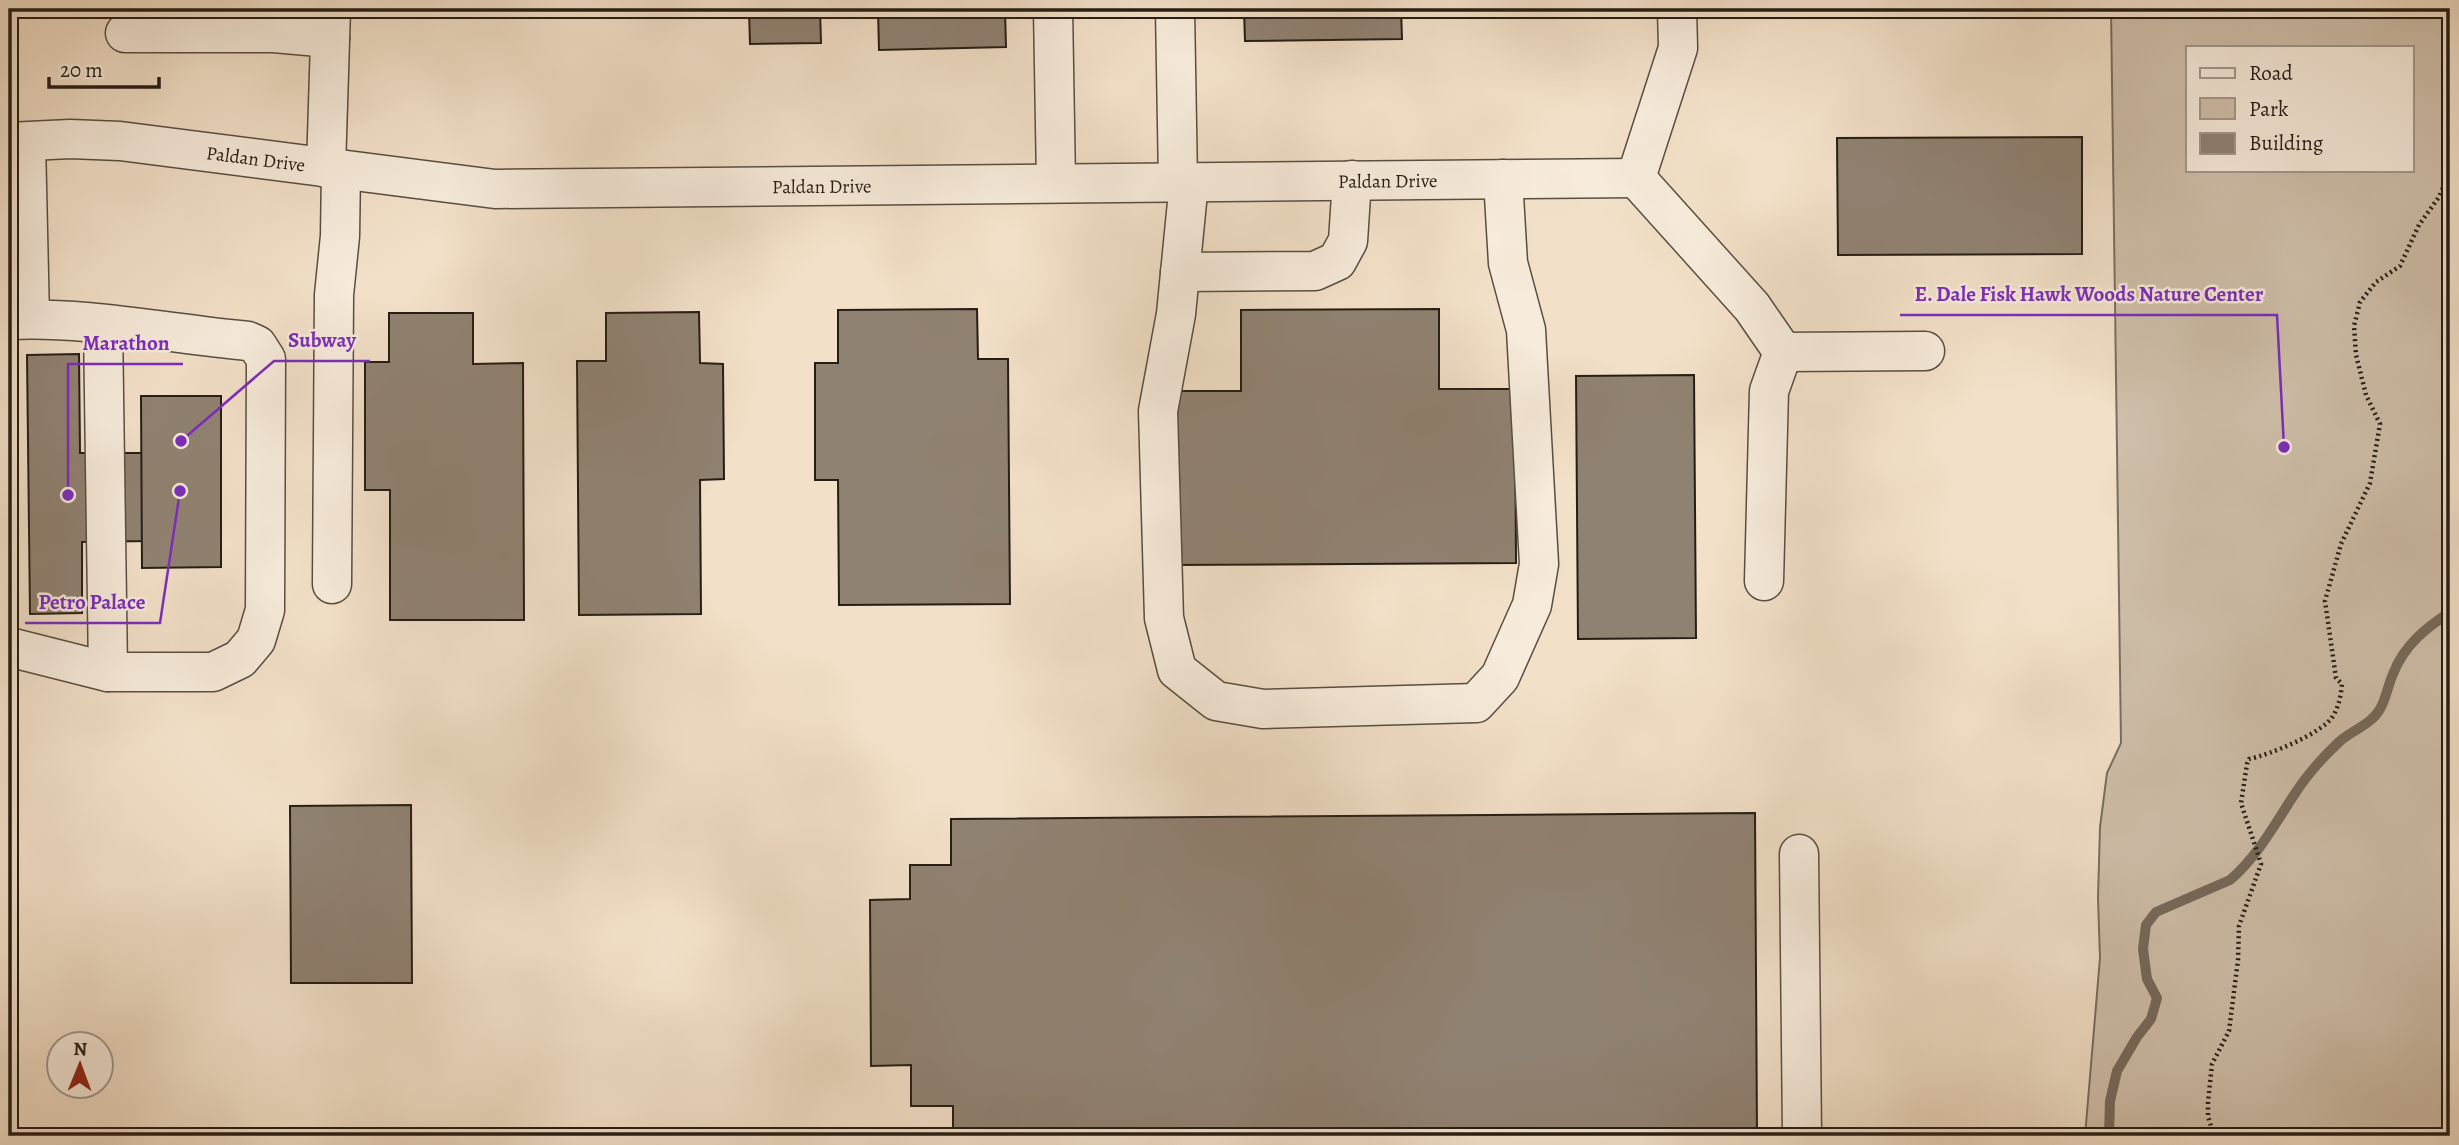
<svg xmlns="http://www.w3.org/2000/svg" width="2459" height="1145" font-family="Alegreya,serif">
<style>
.green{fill:#cfbfaa;stroke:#7a6e60;stroke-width:2;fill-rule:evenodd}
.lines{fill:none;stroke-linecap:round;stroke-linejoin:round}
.stream{stroke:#776a5c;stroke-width:10}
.building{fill:#908272;stroke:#261d15;stroke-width:2}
.minor-casing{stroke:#594e42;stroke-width:41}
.path{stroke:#261d15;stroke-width:4.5;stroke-dasharray:2 3.5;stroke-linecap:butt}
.minor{stroke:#f7ebdb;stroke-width:38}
.labels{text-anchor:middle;stroke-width:5;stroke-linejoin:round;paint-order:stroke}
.street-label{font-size:19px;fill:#261d15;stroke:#f7ebdb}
.leader{fill:none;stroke:#7b2cbf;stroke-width:2.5}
.callout-dot{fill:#7b2cbf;stroke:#f7ebdb;stroke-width:2.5}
.callout-label{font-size:21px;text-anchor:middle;font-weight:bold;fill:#7b2cbf;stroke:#f7ebdb;stroke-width:5;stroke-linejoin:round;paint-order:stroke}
</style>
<rect width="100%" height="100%" fill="#f2e0c8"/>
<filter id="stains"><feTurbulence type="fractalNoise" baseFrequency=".00286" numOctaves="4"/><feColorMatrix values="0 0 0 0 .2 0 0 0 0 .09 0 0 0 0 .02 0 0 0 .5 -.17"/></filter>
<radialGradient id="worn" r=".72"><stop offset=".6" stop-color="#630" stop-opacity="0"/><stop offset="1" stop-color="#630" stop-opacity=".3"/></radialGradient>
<path class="green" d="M2111,9h339v1127h-365l15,-178 -2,-60 2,-71 7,-54 14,-30zM2188,47h224v123h-224z"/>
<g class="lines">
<path class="stream" d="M2109,1136l1,-35 7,-30 20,-34 14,-18 6,-21 -10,-19 -4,-30 3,-24 10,-13 74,-32c27,-23 45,-56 64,-85 12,-19 29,-38 45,-53 13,-12 32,-17 41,-33 6,-10 8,-24 13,-35 11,-29 33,-46 57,-62"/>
</g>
<g class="building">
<path d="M749,9h71l1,34 -71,1z"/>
<path d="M878,9h127l1,38 -127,3z"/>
<path d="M1244,9h157l1,30 -157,2z"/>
<path d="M2082,137v117l-244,1 -1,-117z"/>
<path d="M977,309l1,50h30l2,245 -171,1 -1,-125h-23v-117h23v-53z"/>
<path d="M1439,309v80h76l1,174 -346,2v-174h71v-81z"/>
<path d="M699,312l1,51 23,1 1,115 -24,1 1,134 -122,1 -2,-254h29v-48z"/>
<path d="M389,313h84v51l50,-1 1,257h-134v-130h-25v-128h24z"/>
<path d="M79,354l1,99h68l1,88 -67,1v71l-52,1 -3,-259z"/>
<path d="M1694,375l2,263 -118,1 -2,-263z"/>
<path d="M141,396h80v171l-79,1z"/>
<path d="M411,805l1,178h-121l-1,-177z"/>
<path d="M1755,813l2,323h-804v-30h-42v-41l-40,1 -1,-166 40,-1v-34h41v-46z"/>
</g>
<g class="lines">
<defs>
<g id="minor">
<path d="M1053,9l3,174"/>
<path d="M1175,9l3,173"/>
<path d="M125,33h149l56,5"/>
<path id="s1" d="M9,142l61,-3 50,2 375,48 1141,-11"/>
<path d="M26,142l4,177"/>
<path d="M326,168l5,-159"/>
<path d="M1636,178l116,129 31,45 142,-1"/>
<path d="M1636,178l42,-130 -1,-39"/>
<path d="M1189,182l-13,132 -18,97 6,207 13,52 39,31 47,8 213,-6 24,-26 32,-72 7,-41 -13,-234 -18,-67 -5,-84"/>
<path d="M1180,272l135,-1 22,-10 11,-20 4,-61"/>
<path d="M9,320c76,-4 162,14 239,21l9,4 9,14 -1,251 -9,30 -16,19 -27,13h-105l-99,-25"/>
<path d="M103,325l5,347"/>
<path d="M1764,581l5,-190 14,-39"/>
<path d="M332,584l2,-289 6,-59 1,-66"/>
<path d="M1799,854l3,282"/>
</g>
</defs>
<use href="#minor" class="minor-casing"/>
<path class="path" d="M2214,1136l-6,-20v-14l4,-38 17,-33 9,-71 1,-34 22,-62 -20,-61 6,-39 2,-5c20,-4 74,-26 84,-43 6,-10 8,-21 9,-32l-6,-6 -11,-77 16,-57 29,-61 10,-59 -14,-29 -10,-40 -2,-29 6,-24 16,-20 24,-16 19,-41 20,-28 11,-25"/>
<use href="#minor" class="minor"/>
</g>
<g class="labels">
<g class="street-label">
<text dy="7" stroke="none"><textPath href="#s1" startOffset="248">Paldan Drive</textPath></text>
<text dy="7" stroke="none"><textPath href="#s1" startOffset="1382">Paldan Drive</textPath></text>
<text dy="7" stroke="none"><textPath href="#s1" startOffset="816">Paldan Drive</textPath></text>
</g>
</g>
<path class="leader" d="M2284 447L2277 315H1900M181 441L274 361H370M68 495L68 364H183M180 491L160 623H25"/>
<g class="callout-dot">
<circle cx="2284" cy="447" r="7"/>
<circle cx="181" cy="441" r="7"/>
<circle cx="68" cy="495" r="7"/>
<circle cx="180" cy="491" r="7"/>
</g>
<g class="callout-label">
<text x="2089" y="301">E. Dale Fisk Hawk Woods Nature Center</text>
<text x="322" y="347">Subway</text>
<text x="126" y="350">Marathon</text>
<text x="92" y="609">Petro Palace</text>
</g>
<rect width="2459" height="1145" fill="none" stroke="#f2e0c8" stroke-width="35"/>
<rect x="10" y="10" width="2438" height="1124" fill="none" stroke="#261d15" stroke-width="3.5"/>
<rect x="18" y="18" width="2424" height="1110" fill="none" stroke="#261d15" stroke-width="2"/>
<rect x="2186" y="46" width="228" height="126" fill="#f7ebdb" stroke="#a3998c" stroke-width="2"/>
<rect x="2200" y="68" width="35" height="10" fill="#f7ebdb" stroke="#a3998c" stroke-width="2"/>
<text x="2249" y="80" font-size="21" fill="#261d15">Road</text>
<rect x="2200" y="98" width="35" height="21" fill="#cfbfaa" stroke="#a3998c" stroke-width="2"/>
<text x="2249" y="116" font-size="21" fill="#261d15">Park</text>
<rect x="2200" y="133" width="35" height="21" fill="#908272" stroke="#a3998c" stroke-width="2"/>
<text x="2249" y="150" font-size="21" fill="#261d15">Building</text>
<g transform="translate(80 1065) rotate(1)"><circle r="33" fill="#f7ebdb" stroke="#a3998c" stroke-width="2"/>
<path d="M0-5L12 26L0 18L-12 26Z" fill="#8f2418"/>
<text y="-10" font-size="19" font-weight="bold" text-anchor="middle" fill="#261d15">N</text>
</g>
<path d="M49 77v10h110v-10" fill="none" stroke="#261d15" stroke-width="3.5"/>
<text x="60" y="77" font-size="21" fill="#261d15" stroke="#f7ebdb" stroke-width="5" paint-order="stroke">20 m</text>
<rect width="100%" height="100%" filter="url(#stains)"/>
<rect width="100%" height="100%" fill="url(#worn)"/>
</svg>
